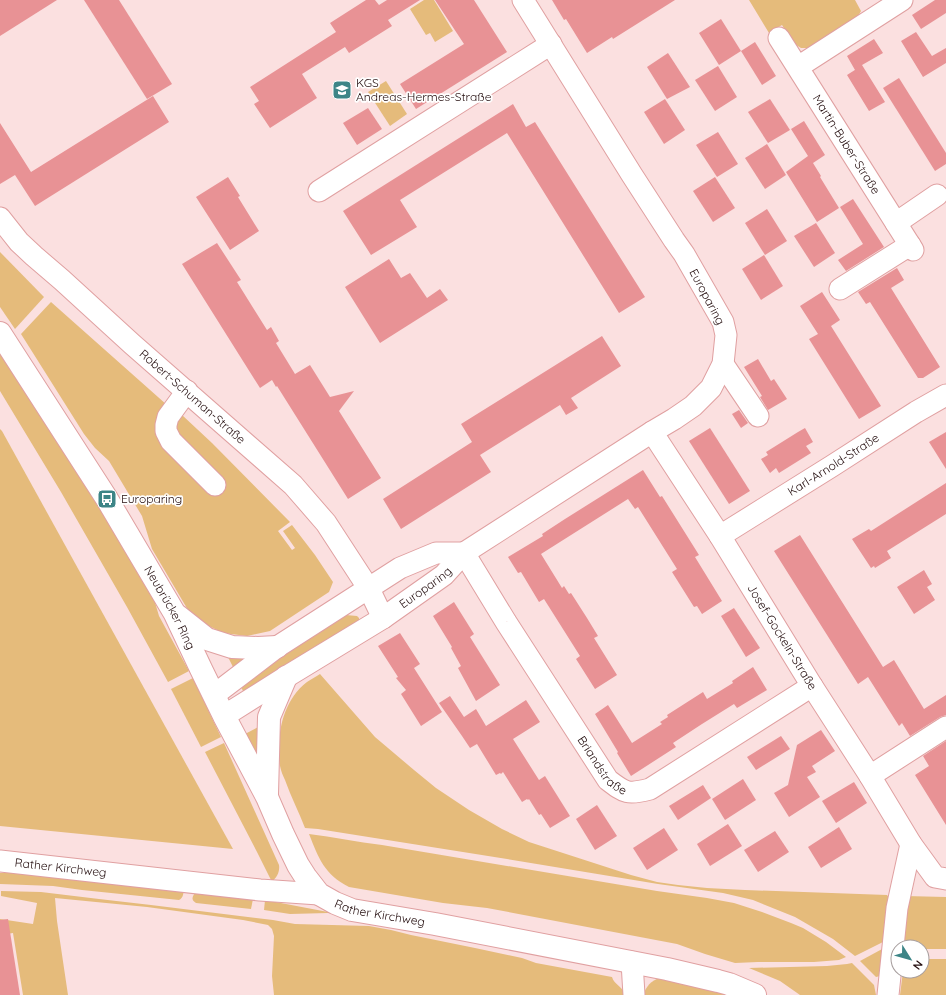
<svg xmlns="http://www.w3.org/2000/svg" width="946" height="995" font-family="Quicksand,sans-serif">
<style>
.green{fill:#e5bb7b}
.building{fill:#e89295}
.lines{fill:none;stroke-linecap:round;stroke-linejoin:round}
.minor-casing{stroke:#e0a0a1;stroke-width:23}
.major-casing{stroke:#e0a0a1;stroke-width:24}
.minor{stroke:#fff;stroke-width:21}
.major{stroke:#fff;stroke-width:22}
.labels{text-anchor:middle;stroke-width:3.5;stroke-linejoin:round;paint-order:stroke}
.poi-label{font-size:12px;fill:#220c0d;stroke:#fff;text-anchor:start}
.street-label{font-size:12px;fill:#220c0d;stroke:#fff}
</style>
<rect width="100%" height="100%" fill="#fbe0e0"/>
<g class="green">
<path d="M424,0h10l19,31 -18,11 -5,-9 -4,2 -16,-26z"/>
<path d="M749,0h106l6,11 -4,7 -47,30h-9l-8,-5 -11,-18 -13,8z"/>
<path d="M386,81l21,33 -17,12 -22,-34z"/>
<path d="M0,252l44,45 -29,32 -15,-22z"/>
<path d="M51,302l116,103 11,31 -2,-14 6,-7 30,28 78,79 -12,9 14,19 3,-2 -12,-17 9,-6 23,30 18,27 -4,10 -59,39 -23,5 -24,-3 -20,-10 -15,-13 -36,-61 -10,-33 -33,-55 -14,-13 -11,-14 -63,-100z"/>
<path d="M0,345l38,59 116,195 5,17 30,55 -21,11 -41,-75 -66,-115 -61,-101z"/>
<path d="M0,429l2,2 231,418 -233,-23z"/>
<path d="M346,615l11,1 2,2v2l-115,73 -6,-12z"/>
<path d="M226,653h36l-27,18z"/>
<path d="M320,674l55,63 39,33 22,18 33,22 33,19 27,13 102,33 26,7 21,3 29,3 38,2 142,5 3,4 -5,42 -30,15 -22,-17 -38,-22 -42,-17 -30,-7 -65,-9 -151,-25 -189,-30 -13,-1c-6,-16 -14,-31 -20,-48 -2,-4 -4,-9 -5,-14 -4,-29 2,-65 27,-84 4,-3 9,-5 13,-8z"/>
<path d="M193,678l28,59 -20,10 -30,-58z"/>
<path d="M262,725l-4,29 -3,-1 -10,-19z"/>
<path d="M224,743l55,122c1,7 -2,12 -7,17l-15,-30 -52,-100z"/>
<path d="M309,834c24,3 48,8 73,11l275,46 50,7 27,5 28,9 29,11 12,5 23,14 20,15 -7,3 -25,2h-56l-23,1 -30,-9 -28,-10 -190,-36 -44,-5 -94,-16c-25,-13 -30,-28 -40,-53z"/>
<path d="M0,873h29l155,17c-1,5 -1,8 -5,10l-97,-10 -29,-4 -53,-2z"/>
<path d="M1,891l40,1 58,7 52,6 122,15 22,4 74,2 22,4 20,5 64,13 47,10 14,5 76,14c2,8 12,10 13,18h-351l-2,-19 2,-40 -2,-7 -4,-4 -25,-5 -96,-13 -92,-9 2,23 11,74h-45l-10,-62 -13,2v-16l33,5 4,-21 -36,-7z"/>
<path d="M195,893l58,6 -2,10 -55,-6c-5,-3 -4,-6 -1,-10z"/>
<path d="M905,896l41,1v52h-24v-2h-21z"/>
<path d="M265,900l63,12v1l-38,1 -26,-4z"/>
<path d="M884,948l-4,28 -4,1 -16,-16z"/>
<path d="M922,959h24v36h-46l3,-24h19z"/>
<path d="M852,963l22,22 2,10h-76l-20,-14 -31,-13 78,-2 20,-2z"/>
<path d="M660,978l38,8 29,9h-84c3,-8 8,-15 17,-17z"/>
</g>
<g class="building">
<path d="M0,0h57l-57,36z"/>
<path d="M84,0h35l53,84 -25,15z"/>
<path d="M366,0h9l4,5 8,-5h33l-32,20 4,6 -43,27 -4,-6 -43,27 15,24 -47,30 -16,-24 5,-3 -9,-14 86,-55 -6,-9z"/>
<path d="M435,0h39l33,52 -91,57 -16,-25 64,-40z"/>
<path d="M552,0h123l-62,39 -1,-2 -25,16 -21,-34 -2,1z"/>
<path d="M935,0h11v13l-25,16 -9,-14z"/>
<path d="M721,19l20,32 -22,14 -20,-32z"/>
<path d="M916,32l16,24 14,-8v15l-23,14 -22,-36z"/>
<path d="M874,39l9,14 -21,12 23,37 -16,9 -22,-36 11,-7 -3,2 -8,-14z"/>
<path d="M755,42l21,34 -14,9 -21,-34z"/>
<path d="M668,53l22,34 -23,12 -20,-32z"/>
<path d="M718,66l19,31 -22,14 -20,-31z"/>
<path d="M899,78l47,75v11l-11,7 -52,-83z"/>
<path d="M153,96l16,26 -134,84 -20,-31 -15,9v-61l31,49z"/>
<path d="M665,99l20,31 -21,14 -20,-32z"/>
<path d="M770,99l20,31 -22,13 -20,-31z"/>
<path d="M513,104l13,23 9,-5 110,175 -26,16 -112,-180 -107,67 17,27 -46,28 -28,-44z"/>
<path d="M368,108l14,21 -25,16 -14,-22z"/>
<path d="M804,121l21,34 -12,8 8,13 -1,1 19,31 -22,14 -31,-50 22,-16 -17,-27z"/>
<path d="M718,132l20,32 -21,13 -21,-32z"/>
<path d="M767,144l19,31 -21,14 -20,-31z"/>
<path d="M228,177l12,19 -2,1 21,34 -29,19 -34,-53z"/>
<path d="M715,177l20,31 -22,14 -20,-31z"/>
<path d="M853,199l31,48 -38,24 -8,-11 25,-16 -23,-37z"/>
<path d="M767,209l20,32 -22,14 -20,-32z"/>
<path d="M816,223l19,30 -21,14 -20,-31z"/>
<path d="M217,243l24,37 -4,2 30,48 4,-3 8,14 -3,2 19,31 15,-9 20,32 24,-6 -15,20 42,67 -33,21 -71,-113 -1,1 -4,-7 -12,8 -78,-124z"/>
<path d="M764,255l19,31 -22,14 -19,-31z"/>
<path d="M389,259l12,19 9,-5 17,25 13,-9 8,11 -68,43 -35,-56z"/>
<path d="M897,268l7,12 -13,8 49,79 -17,11h-5l-48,-76 -4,2 -8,-12z"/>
<path d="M822,292l18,28 -9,6 50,80 -22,13 -50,-80 9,-5 -18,-28z"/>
<path d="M602,336l19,30 -50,32 7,10 -12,7 -6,-10 -80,50 11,17 -90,57 -18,-30 89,-57 -11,-18z"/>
<path d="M758,359l13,22 3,-2 13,20 -19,11 -8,-13 2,-1 -18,-29z"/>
<path d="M739,410l9,13 -7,5 -9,-14z"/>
<path d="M710,428l40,63 -21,13 -40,-63z"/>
<path d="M805,428l8,14 -7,4 5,7 -32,20 -3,-5 -6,5 -9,-14 7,-4 -2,-3 32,-20z"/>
<path d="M946,432v37l-17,-27z"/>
<path d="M643,470l17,27 2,-1 37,59 -4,2 27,44 -20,13 -5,-8 -3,1 -22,-35 5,-3 -39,-62 -3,2 -7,-10 -87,55 21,34 2,-2 5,8 2,-1 16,25 11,18 -4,2 23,37 -22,14 -19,-30 4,-3 -36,-57 -5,3 -18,-30 -3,1 -10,-16 35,-21 -1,-2 23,-15z"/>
<path d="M946,483v31l-59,37 4,7 -16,10 -1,-2 -3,2 -19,-29 17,-10 2,2z"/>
<path d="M800,535l83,132 11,-7 30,49 22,-14v20l-6,2 -30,19 -8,-13 -3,3 -31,-49 -10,7 -84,-133z"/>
<path d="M924,570l8,14 -5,3 8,13 -21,14 -17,-27z"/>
<path d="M454,602l20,32 -4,3 30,48 -24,16 -18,-33 3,-2 -10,-18 1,-1 -19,-31z"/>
<path d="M734,608l26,40 -14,9 -25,-41z"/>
<path d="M400,633l20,31 -6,4 28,44 -21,14 -20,-32 5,-4 -10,-12 2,-1 -20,-31z"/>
<path d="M753,667l14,23 -30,18 -3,-4 -32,20 -29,19 3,4 -45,29 -14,-23 1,-1 -23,-38 13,-9 24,38 30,-19 -2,-2 8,-5 -1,-2 36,-23 4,7 26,-16 -1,-2z"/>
<path d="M450,696l14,21 12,-8 10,17 40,-26 14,22 -27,17 26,41 6,-4 25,40 -20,12 -9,-14 -2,1 -10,-16 -1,1 -1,-1 -5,3 -19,-30 -2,2 -1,-1 -4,2 -19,-31 -7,4 -8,-12 -23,-33z"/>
<path d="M821,730l14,21 -23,15 4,6 -9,5 13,20 -31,20 -15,-24 14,-8 9,-40z"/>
<path d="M781,736l9,13 -34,21 -9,-13z"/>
<path d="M946,741v84l-31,-50 14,-9 -6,-10z"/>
<path d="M743,779l13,21 -31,20 -13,-21z"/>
<path d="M854,782l13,21 -31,20 -14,-22z"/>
<path d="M703,785l8,13 -33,22 -9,-14z"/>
<path d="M597,805l20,31 -22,14 -19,-31z"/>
<path d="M728,824l14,22 -32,20 -13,-22z"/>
<path d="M839,827l13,22 -31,19 -13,-21z"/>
<path d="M664,828l14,22 -31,20 -14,-22z"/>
<path d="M775,831l14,21 -31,20 -14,-22z"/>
<path d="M8,919l12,76h-20v-75z"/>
</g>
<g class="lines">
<defs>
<g id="minor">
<path id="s1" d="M779,38l134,212"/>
<path d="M798,67l104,-67"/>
<path d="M319,191l232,-147"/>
<path id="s2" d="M0,218l19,24 15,14 28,24 70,64 161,141 33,38 43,66 14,29"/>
<path d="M896,223l41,-28"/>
<path d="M840,289l70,-44"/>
<path d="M723,364l35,52"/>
<path d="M187,391l-19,26 -2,8v6l5,10 44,44"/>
<path id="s3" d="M652,432l68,104 92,150 58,90 41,68 24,33 11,2"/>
<path id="s4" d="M720,536l112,-70 84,-54 30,-17"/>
<path id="s5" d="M464,553l42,69 102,158c17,13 20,15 42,9l162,-103"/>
<path d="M214,695l63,-48 123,-79 36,-15h28"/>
<path id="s6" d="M224,716l62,-39 97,-59 61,-43 20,-22 188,-121 22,-13 19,-13 18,-18 12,-24 3,-29 -3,-13 -39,-68 -10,-14 -42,-65 -109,-175"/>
<path d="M870,776l76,-49"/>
<path id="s7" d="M0,861l260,29 59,4"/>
<path d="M632,962l2,33"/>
<path d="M888,995l9,-87 14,-64"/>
</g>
<g id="major">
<path id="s8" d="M0,333l107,166 68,115 26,55 23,47 43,81 16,37 15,31 7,11 14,18 16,9 17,7 83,14 232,45 51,12 11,3 26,11"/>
<path d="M178,616l29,23 25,8 26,1 19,-1"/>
<path d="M267,794l2,-77 17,-40"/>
</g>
</defs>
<use href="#minor" class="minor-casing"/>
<use href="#major" class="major-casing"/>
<use href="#minor" class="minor"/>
<use href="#major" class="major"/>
</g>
<defs>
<symbol id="school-square" viewBox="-11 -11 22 22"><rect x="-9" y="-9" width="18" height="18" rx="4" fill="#3d8587" stroke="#fff"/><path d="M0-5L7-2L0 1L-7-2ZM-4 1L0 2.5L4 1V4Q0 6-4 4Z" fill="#fff"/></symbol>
<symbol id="bus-square" viewBox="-11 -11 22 22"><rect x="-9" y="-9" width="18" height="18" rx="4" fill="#3d8587" stroke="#fff"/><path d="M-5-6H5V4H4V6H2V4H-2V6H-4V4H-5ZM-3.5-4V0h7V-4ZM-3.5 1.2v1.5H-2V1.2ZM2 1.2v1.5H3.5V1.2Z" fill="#fff"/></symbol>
</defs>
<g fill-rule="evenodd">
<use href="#school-square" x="331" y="79" width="22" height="22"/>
<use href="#bus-square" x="96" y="488" width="22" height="22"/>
</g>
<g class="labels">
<g class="poi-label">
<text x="356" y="87">KGS<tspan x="356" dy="14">Andreas-Hermes-Straße</tspan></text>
<text x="121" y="503">Europaring</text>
</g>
<g class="street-label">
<text dy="4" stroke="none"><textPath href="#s1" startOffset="126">Martin-Buber-Straße</textPath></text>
<text transform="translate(707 297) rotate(62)" y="4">Europaring</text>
<text dy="4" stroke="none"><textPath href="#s2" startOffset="263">Robert-Schuman-Straße</textPath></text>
<text dy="4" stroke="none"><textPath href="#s4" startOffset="134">Karl-Arnold-Straße</textPath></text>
<text dy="4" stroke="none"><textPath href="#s6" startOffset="239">Europaring</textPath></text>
<text dy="4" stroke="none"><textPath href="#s8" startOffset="323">Neubrücker Ring</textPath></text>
<text dy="4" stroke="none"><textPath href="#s3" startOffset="243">Josef-Gockeln-Straße</textPath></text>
<text dy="4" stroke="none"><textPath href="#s5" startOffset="254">Briandstraße</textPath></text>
<text dy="4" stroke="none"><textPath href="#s7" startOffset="61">Rather Kirchweg</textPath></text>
<text dy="4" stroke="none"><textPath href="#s8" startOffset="711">Rather Kirchweg</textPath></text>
</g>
</g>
<g transform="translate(910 959) rotate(127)"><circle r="19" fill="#ffffff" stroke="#a79e9e"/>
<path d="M0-3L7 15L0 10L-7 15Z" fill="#3d8587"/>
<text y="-6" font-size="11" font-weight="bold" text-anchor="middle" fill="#220c0d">N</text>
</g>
</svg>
